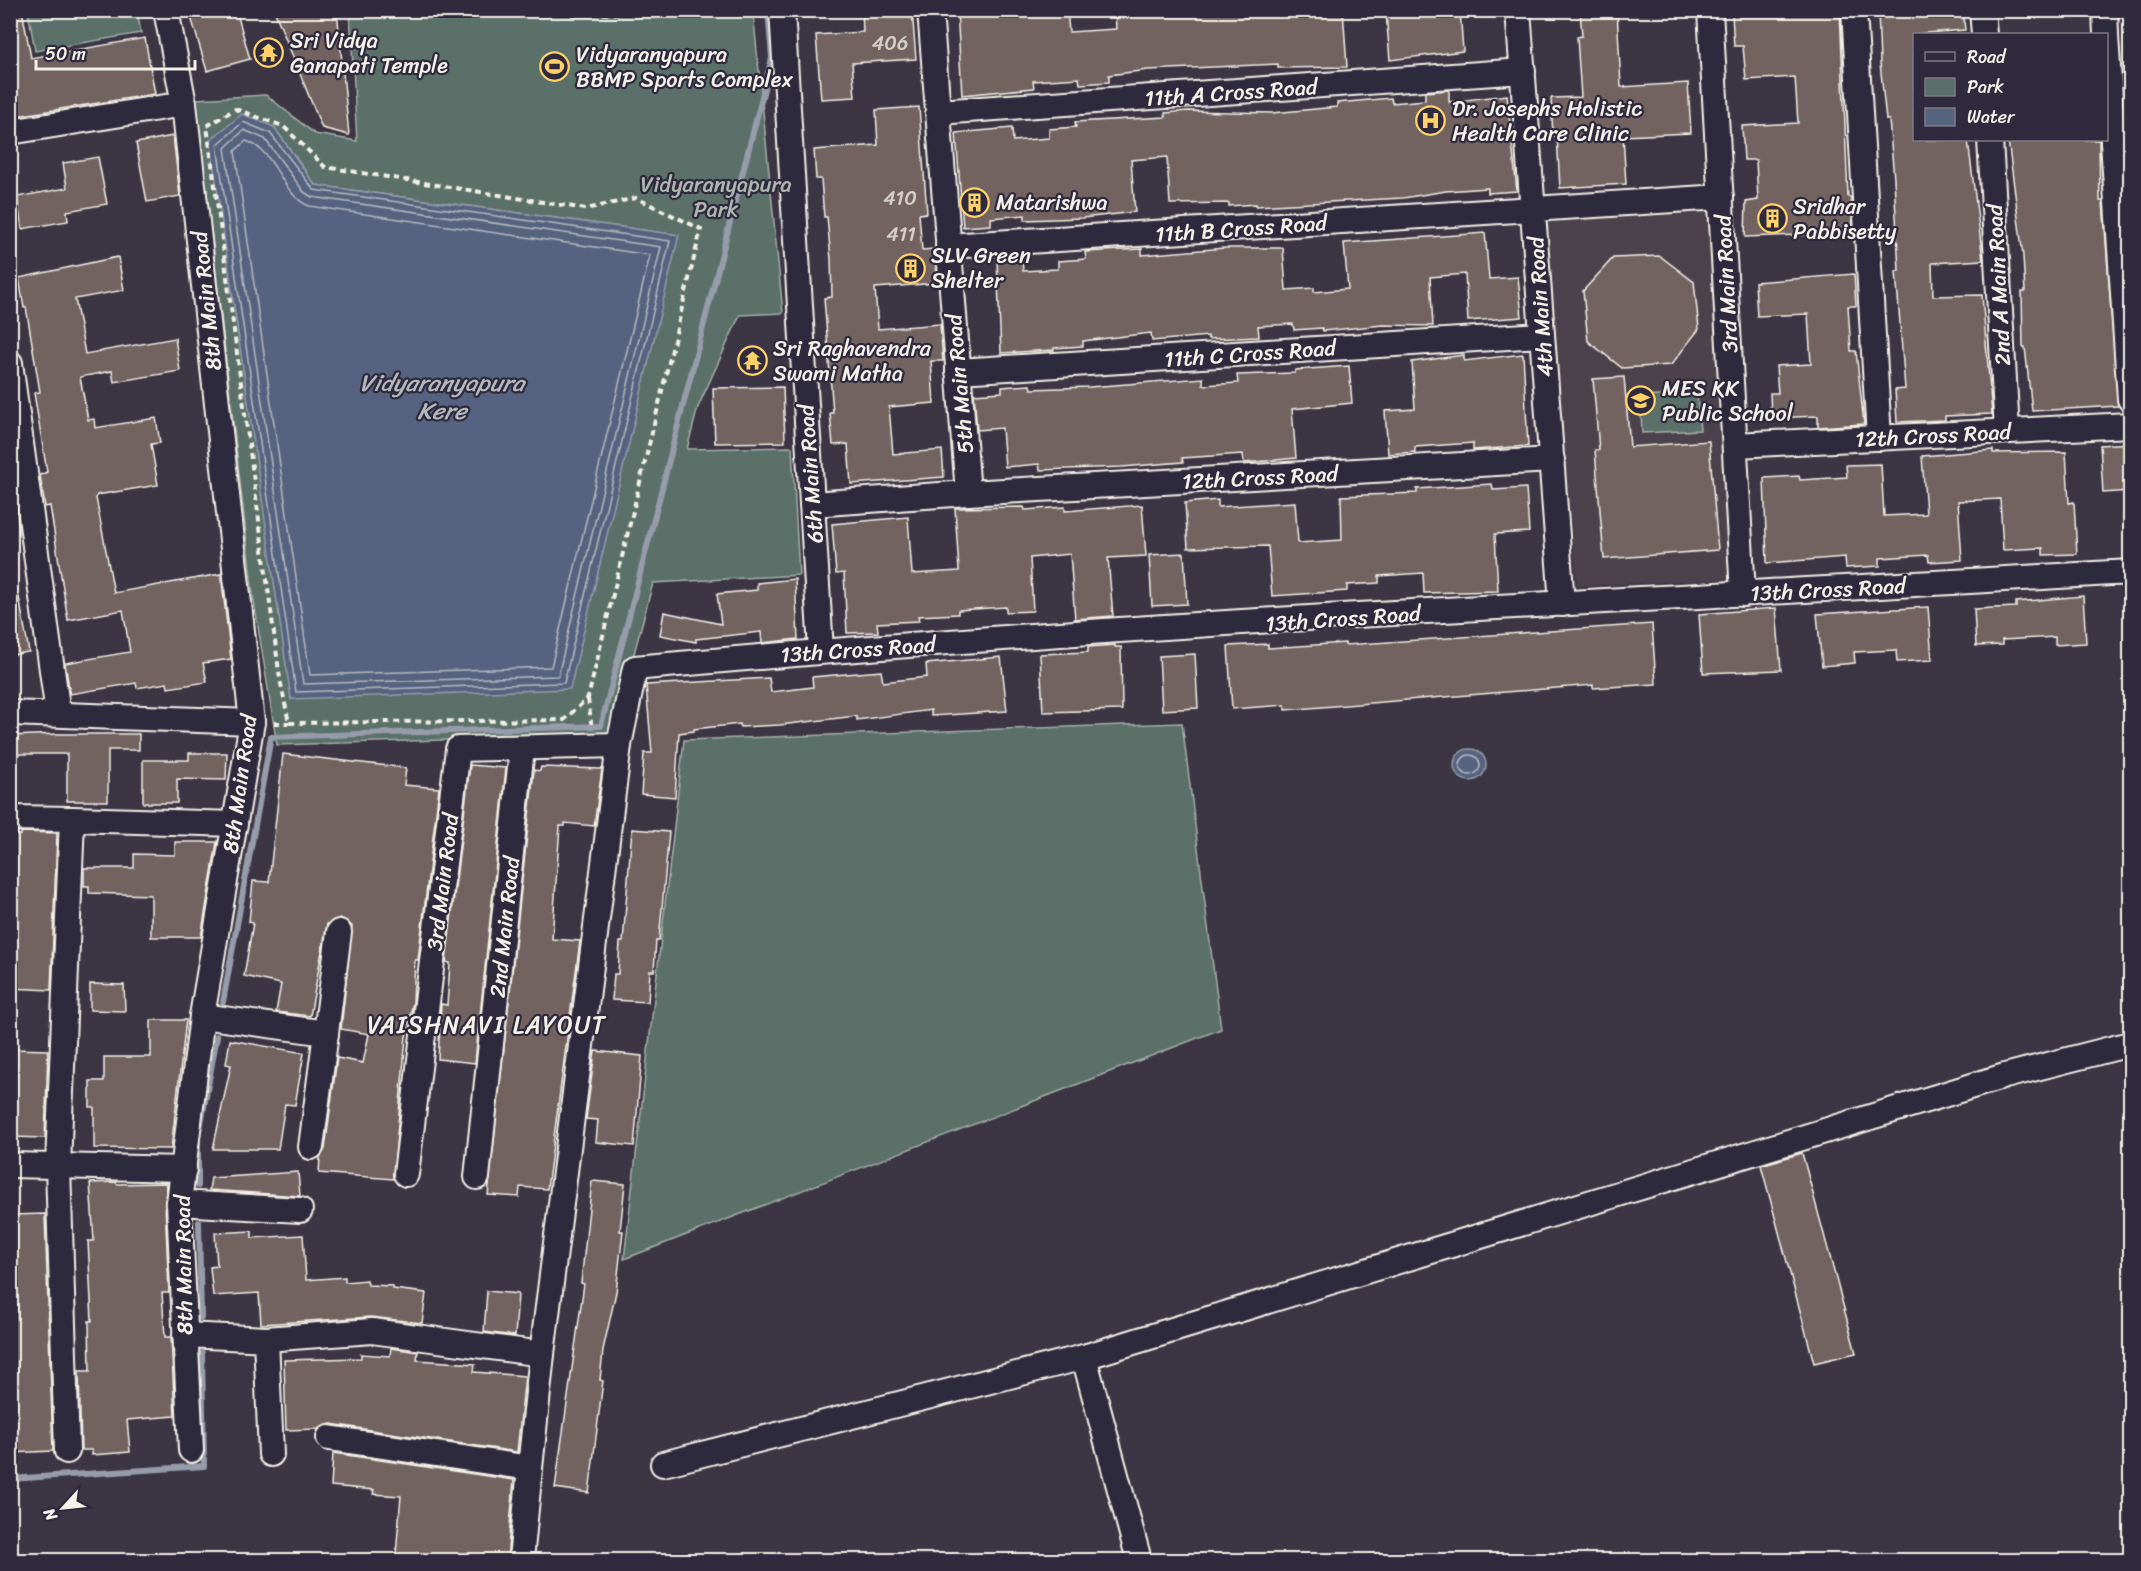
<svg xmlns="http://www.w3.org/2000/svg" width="2141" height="1571" font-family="Sriracha,sans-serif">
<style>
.built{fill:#4c434c}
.green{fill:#5a6f69;stroke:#a7b0a8;stroke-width:1.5;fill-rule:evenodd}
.water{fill:#576480;stroke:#969caa;stroke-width:1.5}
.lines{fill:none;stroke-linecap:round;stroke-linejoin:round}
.shore{stroke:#b5b9be;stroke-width:1.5}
.stream{stroke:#969caa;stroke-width:6}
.building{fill:#726360;stroke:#f4f1e8;stroke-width:1.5}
.minor-casing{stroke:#f4f1e8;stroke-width:28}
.path{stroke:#f4f1e8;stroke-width:4;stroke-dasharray:6 4.5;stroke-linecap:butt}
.minor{stroke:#2f2a3d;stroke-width:24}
.labels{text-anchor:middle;stroke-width:4.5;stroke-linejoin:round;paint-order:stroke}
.number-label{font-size:20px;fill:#d4cec6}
.poi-label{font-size:22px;fill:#f4f1e8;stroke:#2f2a3d;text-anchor:start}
.street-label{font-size:22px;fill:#f4f1e8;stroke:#2f2a3d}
.park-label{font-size:22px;fill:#afb6af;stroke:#2f2a3d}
.water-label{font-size:24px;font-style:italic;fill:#b5b9be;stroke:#2f2a3d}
.neighbourhood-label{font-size:24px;letter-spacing:1.5px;fill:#f4f1e8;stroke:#2f2a3d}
</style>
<rect width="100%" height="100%" fill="#3c3544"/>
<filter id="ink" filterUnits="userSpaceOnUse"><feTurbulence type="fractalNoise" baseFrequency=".0167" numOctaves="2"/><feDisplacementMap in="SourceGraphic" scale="12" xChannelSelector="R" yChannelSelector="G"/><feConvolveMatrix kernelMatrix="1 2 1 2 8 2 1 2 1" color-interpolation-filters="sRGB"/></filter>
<g filter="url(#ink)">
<path class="built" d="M1710,210l24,369 -157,7 -35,-364z"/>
<g class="green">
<path d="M28,11h109l4,22 -106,18z"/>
<path d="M350,11h403l30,302 -43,2 -42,92 -11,42 105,-2 7,128 -146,8 -41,152 -335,10 -24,-150 -57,-496 70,-4 49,39 42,7zM274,127l41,58 363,50 -387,464z"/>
<path d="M1697,394l3,36 -58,3 -2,-36z"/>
<path d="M1182,723l39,306 -597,230 60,-519z"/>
</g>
<g class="water">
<path d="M242,114l32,13 41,58 364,50 -109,454 -279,10 -81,-559z"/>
<circle cx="1470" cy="765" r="16"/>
</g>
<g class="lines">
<g class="shore">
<path d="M243,122l27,11 44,57 356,51 -106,442 -268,9 -79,-547z"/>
<path d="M244,130l21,9 39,53 8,5 349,50 -103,429 -255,8 -78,-536z"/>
<path d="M246,141c31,10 34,53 63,65l341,49 -99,412 -241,8 -75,-524z"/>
<circle cx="1470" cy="765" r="10"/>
</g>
<g class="stream">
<path d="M223,1002l48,-265 330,-11 171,-668 -4,-48"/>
<path d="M200,1129l17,-93"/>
<path d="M198,1142v44"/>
<path d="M199,1222l2,96"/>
<path d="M10,1479l194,-13 -2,-113"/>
</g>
</g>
<g class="building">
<path d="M10,10h12l9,48 114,-20 10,56 -145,23z"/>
<path d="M189,10h47l14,49 -43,12z"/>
<path d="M274,10h63l12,125 -27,-7z"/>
<path d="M862,10h50l4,49 -64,4 3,34 -34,2 -5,-64 47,-3z"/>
<path d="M957,10h110l2,22 47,-3 -1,-19h228l4,57 -69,1v-4l-130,6 -39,5v7l-29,2 -1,-6 -46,3 1,7 -72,7z"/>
<path d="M1420,10h40l3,41 -73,9 -4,-47z"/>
<path d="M1580,10h37l4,77 67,-4 3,50 -68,3 3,48 -66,4 -3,-52h-4l-2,-38 30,-1 -4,-60 5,-1z"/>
<path d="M1796,10h44l8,187h3l2,36 -108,4 1,-35 12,-2 -2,-40h-12l-2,-34 56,-3 -3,-46 -49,3 -3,-34h-9l-2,-32z"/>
<path d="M1878,10h85l2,20 -51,4v106h54l15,120 -51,3 1,33 49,-1 10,119 -47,2v4l-48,2 -2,-32 10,-1 -9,-118h3l-5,-92 -5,-59h-3l-6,-57z"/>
<path d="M1449,90v12l58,-7 10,96 -29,2v-5l-42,3 -43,7 -147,8v-2l-27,2v-3l-59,1 -3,-47 -36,3 4,52 -53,6 -57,2v-5l-34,3v7l-28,2 -7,-94 56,-5 1,13 36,-3v-9l27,-2 -1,-5 91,-5 -1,-4 23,-2 84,2 65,-6v-4l54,-5 1,5 33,-3v-8z"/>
<path d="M919,107l8,106 -8,1 3,36 12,-1 3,34 -62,5 3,41 62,-5 3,37h-12l3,42 -45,4 4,47 49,-4 2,27 -93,7 -3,-40 -15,1 -3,-32h3l-9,-115 8,-1 -1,-38 -4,-42h-3l-3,-38h-5l-2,-29 64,-5 -2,-35z"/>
<path d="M173,136l7,60 -33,6 -11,-59z"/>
<path d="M2008,140h91l1,61h3l15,205 -86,5 -7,-64h-2l-1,-55h3l-2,-36z"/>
<path d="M98,157l9,47 -40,7 1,10 -46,8 -5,-32 50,-9 -4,-25z"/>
<path d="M1485,233l4,46 29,-2 4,40 -54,4 -3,-47 -35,3 3,49 -50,-1 -60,6 -1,-3 -28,2 -1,-6 -35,2 1,11 -51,2v-3l-56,5 -1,-8 -68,8v5l-29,2v2l-53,3 -4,-93 25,-2 1,13 35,-2v-8l28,-2 -1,-7 57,-3v6l83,-7h58l3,42 28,-2v4l34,-3 -4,-46z"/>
<path d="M1660,256l34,26 5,47 -28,36 -49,3 -34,-27 -5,-50 30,-33z"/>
<path d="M118,257l6,33 -49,9 10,55 90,-16 5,33 -66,11 -2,-11 -32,6 8,43 6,-1 1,9 61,-10 4,25 -9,1 7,41 -61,10 -1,3 18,95 107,-19 10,85 -28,4 4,19 -39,6 -1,-5 -30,5 -1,-5 -66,11 -5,-31 65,-11 -7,-42 -55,10 -18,-114 -5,1 -5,-32 7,-3 -13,-79 6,-1 -14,-85 -2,1 -5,-30z"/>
<path d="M1854,274l2,32h-8l3,45h5l8,73 -46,3v-11l-47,2 -1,-25h8l-2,-27 35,-2 -3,-50 -51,2 -2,-34z"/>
<path d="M1523,354l5,92 -55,4v-7l-58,4v5l-27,2 -3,-43 30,-2 -3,-47 52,-7v6z"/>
<path d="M1349,366l3,37 -60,6 4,49 -52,5 -1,-9 -61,4 1,4 -61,5 -82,3 -1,-6 -34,3 -3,-39 -25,2 -3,-36 28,-2v-5l28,-2 1,4 58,-2 114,-9v7l35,-2 -1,-8 58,-2v-3z"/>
<path d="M1624,377l6,70 79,-6 9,109 -114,9 -9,-109h4l-6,-71z"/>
<path d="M783,387l2,55 -70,1 -2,-55z"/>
<path d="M2130,443v48l-27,2 -3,-48z"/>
<path d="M1993,450v3l73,-1 3,51 5,-1 3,52 -34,1v-7l-40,2 -3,-51 -42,2 4,59 -33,2 -1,-7 -48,3v8l-34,2 -1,-11 -78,6 -3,-85 35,-2 1,4 47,-3 -1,-12 35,-1 3,52 42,-2 -4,-58z"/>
<path d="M1492,484l1,6 33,-2 3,44 -34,2 3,57 -74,2 -1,-20 -44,3v7l-32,2v6l-75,5 -4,-50 -80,2 -3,-45 33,-3v7l77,-5 3,41 44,-3 -1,-44 76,-3v-4z"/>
<path d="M1142,505l4,51 -38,2 5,58 -38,3 -5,-65 -40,4 3,53 -27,1v-5l-48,3v4l-40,2 1,5 -42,2 1,9 -31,1 -3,-60 -8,1 -4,-50 76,-7 4,57 47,-3 -4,-63 69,-1 1,3 40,-3v4z"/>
<path d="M1184,553l3,51 -35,2 -3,-51z"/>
<path d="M795,579l3,60 -36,4 -1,-11 -65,7v3l-36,-7 4,-23 57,12 -4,-30 40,-4v-7z"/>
<path d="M2083,596l3,47 -31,2v-8l-53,3v5l-26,1 -2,-37 42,-2v-5z"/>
<path d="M19,597l10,55 -19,3v-57z"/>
<path d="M1928,607l4,53 -35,2 -1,-12 -42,2 1,11 -33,3 -5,-52z"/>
<path d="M1776,608l5,62 -78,3 -4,-59z"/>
<path d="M1652,624l4,60 -63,4v-3l-308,25v-5l-53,4 -4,-63 40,-2v4l77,-5v2z"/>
<path d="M1115,645v2h6l1,63 -79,2 -3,-58 48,-2v-5z"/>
<path d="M1195,654l3,54 -36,2 -3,-54z"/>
<path d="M1001,657l6,54 -76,5v-6l-74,10 -1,-4 -76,9 -39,2 -1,-3 -46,5v2l-15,2 -4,64 -34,-3 3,-41h8l-6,-68 123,-7 2,14 42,-5 -1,-10 34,-3 35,-3 2,11 44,-5 -1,-13z"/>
<path d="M59,734h80v16h-31v51h-41v-47h-57v-18z"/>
<path d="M189,753h38l-1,27 -49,-1v24h-34v-43h46z"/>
<path d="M283,754l123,14 -2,17 35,3 -21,172h-3l-2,42 -7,35 -13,142 -74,-6 1,-16 5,-8 12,-91 26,5 6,-29 -28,-5 11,-103 -12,-8 -13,6 -17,92 -34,-4 5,-28 -37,-8 9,-53 -4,-1 4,-41 16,1z"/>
<path d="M470,765l36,3 -31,295 -37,-4 3,-55 6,1 3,-42 -4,-1z"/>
<path d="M541,767l61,2 -8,57 -29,-3v3h-5l-8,113 28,2 -33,248 -27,-2 -1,10 -31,-2 46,-425 6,1z"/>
<path d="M632,829l37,3 -10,108h-3l-2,31h-4l-2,31 -36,-2 2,-26h4l2,-32h3z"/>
<path d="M21,832l36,1 -6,157 -41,-2v-153h11z"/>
<path d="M175,842h42l-16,95h-50v-42l-62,-2v-7h-5v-18h50v-14l41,1z"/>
<path d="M90,984l34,1 1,26 -35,-1z"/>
<path d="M151,1020h35l-15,129 -77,-1v-41h-4v-26h14v-24h47z"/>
<path d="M230,1040l74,13 -9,52 -10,-1 -7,45h-65l18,-84 -5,-1z"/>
<path d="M10,1049l38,1 -3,88 -35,-1z"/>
<path d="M595,1051l47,5 -8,90 -38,-4 2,-22 -12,-1z"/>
<path d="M1802,1153l54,200 -42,10 -53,-198z"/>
<path d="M298,1172l2,24 -91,-6 2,-12z"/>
<path d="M592,1181l33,3 -5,47h3l-7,61 -13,58 -3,30 3,1 -14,112 -34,-5 29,-204 -3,-1z"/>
<path d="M116,1182l1,2 50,-1 -2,21 4,89h-7l3,44h6l4,79 -48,4 3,32 -38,3v-5h-11l-2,-79h11l-1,-50h3l-4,-80h6l-4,-58z"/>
<path d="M45,1214l8,237 -43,2v-238z"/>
<path d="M252,1231v7l51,-3 3,45 39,-3v5l22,-2 1,5 25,1v3l33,4 -4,30 -51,-6 -110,7 -2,-31 -46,3 -3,-29 7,-1 -2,-33z"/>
<path d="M487,1291l31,3 -3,42 -31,-4z"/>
<path d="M391,1348l27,4 -1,8 58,4 -1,8 51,4 -8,76 -186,-28 -13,5 -32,1 -2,-70 77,-2v-4l29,2z"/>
<path d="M333,1453l181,27 -7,80h-68v-3l-43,-3 5,-58 -28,-2 1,-4 -43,-4z"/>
</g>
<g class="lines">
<defs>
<g id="minor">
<path d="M166,10l18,94 68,618 -50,294 -23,187 12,247"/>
<path d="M782,10l39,641"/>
<path d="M1518,10l44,594"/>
<path d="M1710,10l33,584"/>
<path d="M1854,10l25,428"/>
<path d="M1982,10l2,24"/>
<path d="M2105,10l1,24"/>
<path d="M2106,36l24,363"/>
<path d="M938,112l585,-41"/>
<path d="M10,132l174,-28"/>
<path d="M1990,140l17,291"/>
<path d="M948,246l773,-49"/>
<path d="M10,363l48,351"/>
<path d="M958,371l584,-36"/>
<path d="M1735,445l395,-20"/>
<path d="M968,493l584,-33"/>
<path d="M812,504l156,-11 -38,-483"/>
<path d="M10,713l242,9"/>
<path d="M10,818l62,1"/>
<path d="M202,1016l124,17 -15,114"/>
<path d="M326,1033l13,-101"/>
<path d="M10,1165l174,4"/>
<path d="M406,1174l52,-425 161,-4"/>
<path d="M477,1177l45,-429"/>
<path d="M179,1203l121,7"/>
<path d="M185,1335l81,4 5,115"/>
<path d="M266,1339l106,-8 170,23 77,-609 16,-77c497,-46 997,-67 1495,-96"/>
<path d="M1084,1357l921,-281 125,-32"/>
<path d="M329,1438l201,30 -9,92"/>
<path d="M67,1451l-9,-285 14,-347 163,5"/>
<path d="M663,1464l421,-107 55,203"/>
<path d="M530,1468l12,-114"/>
</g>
</defs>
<use href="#minor" class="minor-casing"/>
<g class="path">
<path d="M571,15l140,-5"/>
<path d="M235,109l48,17 42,41 261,42 50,-11 65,31 -113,469 -24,22 -275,3 -9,-44 -73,-553z"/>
<path d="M588,699l3,23h2"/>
<path d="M274,723h15"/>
</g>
<use href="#minor" class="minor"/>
</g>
</g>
<defs>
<symbol id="temple-ring" viewBox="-11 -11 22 22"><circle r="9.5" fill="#2f2a3d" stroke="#ffd166" stroke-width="1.5"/><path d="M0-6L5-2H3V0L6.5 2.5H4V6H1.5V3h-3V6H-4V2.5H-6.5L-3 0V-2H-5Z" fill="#ffd166"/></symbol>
<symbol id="stadium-ring" viewBox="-11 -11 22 22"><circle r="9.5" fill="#2f2a3d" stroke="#ffd166" stroke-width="1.5"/><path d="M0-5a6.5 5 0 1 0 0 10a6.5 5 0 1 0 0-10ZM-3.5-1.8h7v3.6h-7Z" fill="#ffd166"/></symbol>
<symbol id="hospital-ring" viewBox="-11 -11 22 22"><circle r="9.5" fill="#2f2a3d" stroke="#ffd166" stroke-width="1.5"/><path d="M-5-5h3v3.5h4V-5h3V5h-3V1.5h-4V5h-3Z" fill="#ffd166"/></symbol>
<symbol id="building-ring" viewBox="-11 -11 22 22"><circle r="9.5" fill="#2f2a3d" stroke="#ffd166" stroke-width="1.5"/><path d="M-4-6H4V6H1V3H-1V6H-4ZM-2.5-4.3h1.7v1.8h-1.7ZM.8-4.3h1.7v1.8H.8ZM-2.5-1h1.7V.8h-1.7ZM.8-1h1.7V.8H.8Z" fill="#ffd166"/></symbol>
<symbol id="school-ring" viewBox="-11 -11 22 22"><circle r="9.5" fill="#2f2a3d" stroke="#ffd166" stroke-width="1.5"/><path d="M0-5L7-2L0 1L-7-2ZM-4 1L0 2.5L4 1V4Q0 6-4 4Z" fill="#ffd166"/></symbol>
</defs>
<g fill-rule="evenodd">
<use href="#temple-ring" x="252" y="36" width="33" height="33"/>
<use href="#stadium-ring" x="538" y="50" width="33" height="33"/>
<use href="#hospital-ring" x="1414" y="104" width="33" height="33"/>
<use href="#building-ring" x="958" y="186" width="33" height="33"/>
<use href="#building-ring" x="1756" y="202" width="33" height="33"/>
<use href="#building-ring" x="894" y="252" width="33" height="33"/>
<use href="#temple-ring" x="736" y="344" width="33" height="33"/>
<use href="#school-ring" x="1624" y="384" width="33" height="33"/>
</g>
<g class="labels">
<g class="number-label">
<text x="890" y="50">406</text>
<text x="900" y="205">410</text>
<text x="901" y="241">411</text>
</g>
<g class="poi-label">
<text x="290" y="48">Sri Vidya<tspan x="290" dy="25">Ganapati Temple</tspan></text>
<text x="576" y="62">Vidyaranyapura<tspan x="576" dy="25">BBMP Sports Complex</tspan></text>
<text x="1452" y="116">Dr. Josephs Holistic<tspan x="1452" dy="25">Health Care Clinic</tspan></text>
<text x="996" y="210">Matarishwa</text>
<text x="1793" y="214">Sridhar<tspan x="1793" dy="25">Pabbisetty</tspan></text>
<text x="931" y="263">SLV Green<tspan x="931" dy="25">Shelter</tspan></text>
<text x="773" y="356">Sri Raghavendra<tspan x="773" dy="25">Swami Matha</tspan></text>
<text x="1662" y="396">MES KK<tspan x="1662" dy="25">Public School</tspan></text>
</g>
<g class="street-label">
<text transform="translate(1231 92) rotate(-4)" y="8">11th A Cross Road</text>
<text transform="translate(1241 228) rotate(-4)" y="8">11th B Cross Road</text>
<text transform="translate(1726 284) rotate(-93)" y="8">3rd Main Road</text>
<text transform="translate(1998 285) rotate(-93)" y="8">2nd A Main Road</text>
<text transform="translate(206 301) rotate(-96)" y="8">8th Main Road</text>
<text transform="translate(1540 307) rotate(-94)" y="8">4th Main Road</text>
<text transform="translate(1250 353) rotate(-4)" y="8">11th C Cross Road</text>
<text transform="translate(959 384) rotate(-95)" y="8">5th Main Road</text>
<text transform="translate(1933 435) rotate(-3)" y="8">12th Cross Road</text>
<text transform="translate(810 474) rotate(-94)" y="8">6th Main Road</text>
<text transform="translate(1260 477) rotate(-3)" y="8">12th Cross Road</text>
<text transform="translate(1828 589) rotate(-3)" y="8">13th Cross Road</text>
<text transform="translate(1343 618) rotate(-4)" y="8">13th Cross Road</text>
<text transform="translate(858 649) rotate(-4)" y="8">13th Cross Road</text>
<text transform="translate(239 784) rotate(-82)" y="8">8th Main Road</text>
<text transform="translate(442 882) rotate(-83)" y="8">3rd Main Road</text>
<text transform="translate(504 927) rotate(-84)" y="8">2nd Main Road</text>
<text transform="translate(183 1265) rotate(-91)" y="8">8th Main Road</text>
</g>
<g class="park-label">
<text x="716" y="192">Vidyaranyapura<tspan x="716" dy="25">Park</tspan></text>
</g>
<g class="water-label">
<text x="442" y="391">Vidyaranyapura<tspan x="442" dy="28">Kere</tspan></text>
</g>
<g class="neighbourhood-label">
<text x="487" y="1033">VAISHNAVI LAYOUT</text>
</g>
</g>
<rect width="2141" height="1571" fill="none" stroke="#2f2a3d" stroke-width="36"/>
<rect x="18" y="18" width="2105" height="1535" fill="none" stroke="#f4f1e8" stroke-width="2" filter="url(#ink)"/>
<rect x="1913" y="33" width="195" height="108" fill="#2f2a3d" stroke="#7e7a81" stroke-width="1.5"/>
<rect x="1925" y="52" width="30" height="9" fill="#2f2a3d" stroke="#7e7a81" stroke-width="1.5"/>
<text x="1967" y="63" font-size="18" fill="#f4f1e8">Road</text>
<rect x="1925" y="78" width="30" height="18" fill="#5a6f69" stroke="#7e7a81" stroke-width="1.5"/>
<text x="1967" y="93" font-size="18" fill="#f4f1e8">Park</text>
<rect x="1925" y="108" width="30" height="18" fill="#576480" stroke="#7e7a81" stroke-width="1.5"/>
<text x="1967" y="123" font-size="18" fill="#f4f1e8">Water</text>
<g transform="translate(63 1508) rotate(243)" stroke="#2f2a3d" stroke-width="4.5" paint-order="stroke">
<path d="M0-4.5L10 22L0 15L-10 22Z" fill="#f4f1e8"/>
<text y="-9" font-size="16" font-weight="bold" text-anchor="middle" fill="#f4f1e8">N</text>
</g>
<path d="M36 60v9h159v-9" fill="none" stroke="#f4f1e8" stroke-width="3"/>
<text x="45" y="60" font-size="18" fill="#f4f1e8" stroke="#2f2a3d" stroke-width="4.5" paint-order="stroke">50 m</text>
</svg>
